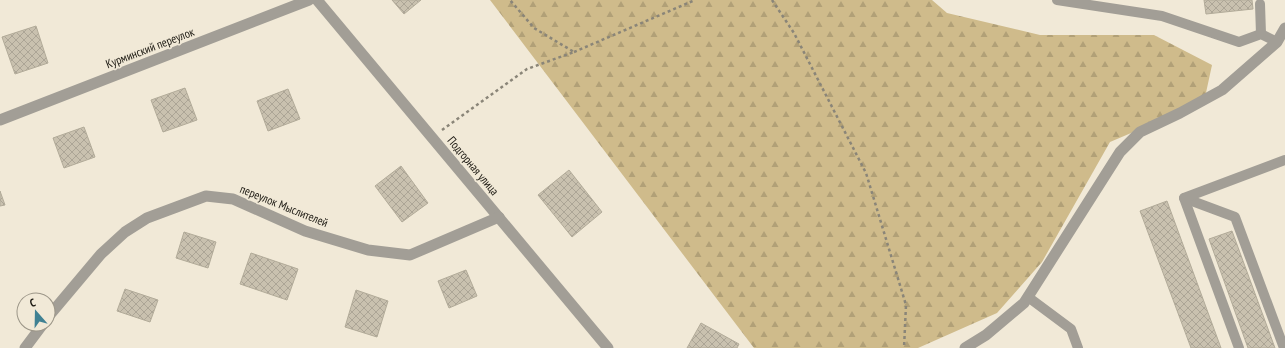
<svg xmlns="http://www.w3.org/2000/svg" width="1285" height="348" font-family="'PT Sans Narrow',sans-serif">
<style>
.forest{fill:url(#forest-firs)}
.building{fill:url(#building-cross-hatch);stroke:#b2ab99}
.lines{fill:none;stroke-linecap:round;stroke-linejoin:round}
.path{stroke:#8a8578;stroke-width:2.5;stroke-dasharray:3 3;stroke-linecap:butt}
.service{stroke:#a29e96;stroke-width:10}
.minor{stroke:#a29e96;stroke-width:11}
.tertiary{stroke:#a29e96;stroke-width:11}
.labels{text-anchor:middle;stroke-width:3.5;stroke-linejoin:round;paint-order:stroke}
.street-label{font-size:12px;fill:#1c1912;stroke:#f1e9d7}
</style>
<defs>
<pattern id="forest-firs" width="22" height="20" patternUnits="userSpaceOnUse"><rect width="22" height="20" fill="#cfbb8b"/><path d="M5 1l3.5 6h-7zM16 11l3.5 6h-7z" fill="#b1a077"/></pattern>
<pattern id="building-cross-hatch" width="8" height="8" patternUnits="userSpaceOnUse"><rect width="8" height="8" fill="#c9c1af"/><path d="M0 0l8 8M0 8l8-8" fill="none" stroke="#aca596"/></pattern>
</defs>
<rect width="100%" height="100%" fill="#f1e9d7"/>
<path class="forest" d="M490,0h442l15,13 93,22h114l58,30 -8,37 -94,40 -68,120 -45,51 -79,35h-164z"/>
<g class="building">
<path d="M392,0h29l-17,14z"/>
<path d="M1204,0h48l1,9 -47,5z"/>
<path d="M36,26l12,37 -33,11 -13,-37z"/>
<path d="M185,88l12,32 -34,12 -12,-32z"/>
<path d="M288,89l12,30 -32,12 -11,-30z"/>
<path d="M84,127l11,30 -31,11 -11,-30z"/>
<path d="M401,166l27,37 -26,19 -27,-36z"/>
<path d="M569,170l33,42 -30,25 -34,-42z"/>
<path d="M0,191l5,14 -5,1z"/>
<path d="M1167,201l54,147h-30l-51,-137z"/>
<path d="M1232,231l43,117h-27l-39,-109z"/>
<path d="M184,232l32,10 -8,26 -32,-10z"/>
<path d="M251,253l47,16 -11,31 -47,-16z"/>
<path d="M466,270l11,26 -28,12 -11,-27z"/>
<path d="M125,289l33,11 -8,22 -33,-11z"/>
<path d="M356,290l32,11 -11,36 -32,-10z"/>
<path d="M701,323l38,21 -2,4h-50z"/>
</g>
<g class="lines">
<g class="path">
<path d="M772,0l22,33 72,140 40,132 -2,43"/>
<path d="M574,52l121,-52"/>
<path d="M442,130l85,-61 47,-17 -40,-24 -24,-28"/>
</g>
<g class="service">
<path d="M1057,0l105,16 77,26 22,-8 16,8"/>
<path d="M1260,4l1,30"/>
<path d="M1184,198l51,19 49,131"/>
<path d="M1028,297l43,32 7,19"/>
<path d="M1239,348l-55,-150 101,-38"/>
</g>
<g class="minor">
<path d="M317,0l291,348"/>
<path d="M0,120l309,-120"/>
<path d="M48,317l53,-63 24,-22 22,-14 59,-22 27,3 72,32 63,19 42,5 89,-38"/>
<path d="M25,348l18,-24"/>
</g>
<path class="tertiary" d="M965,348l21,-13 38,-32 96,-151 20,-20 40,-19 42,-23 55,-48 8,-14"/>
</g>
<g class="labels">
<g class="street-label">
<text transform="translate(150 48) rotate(-21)" y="4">Курминский переулок</text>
<text transform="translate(473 166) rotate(50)" y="4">Подгорная улица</text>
<text transform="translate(284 206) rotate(22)" y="4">переулок Мыслителей</text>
</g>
</g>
<g transform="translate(36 312) rotate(340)"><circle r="19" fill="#f1e9d7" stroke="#9c9688"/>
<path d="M0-3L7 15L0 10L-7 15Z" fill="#408193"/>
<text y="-6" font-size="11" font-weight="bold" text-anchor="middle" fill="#1c1912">С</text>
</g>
</svg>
